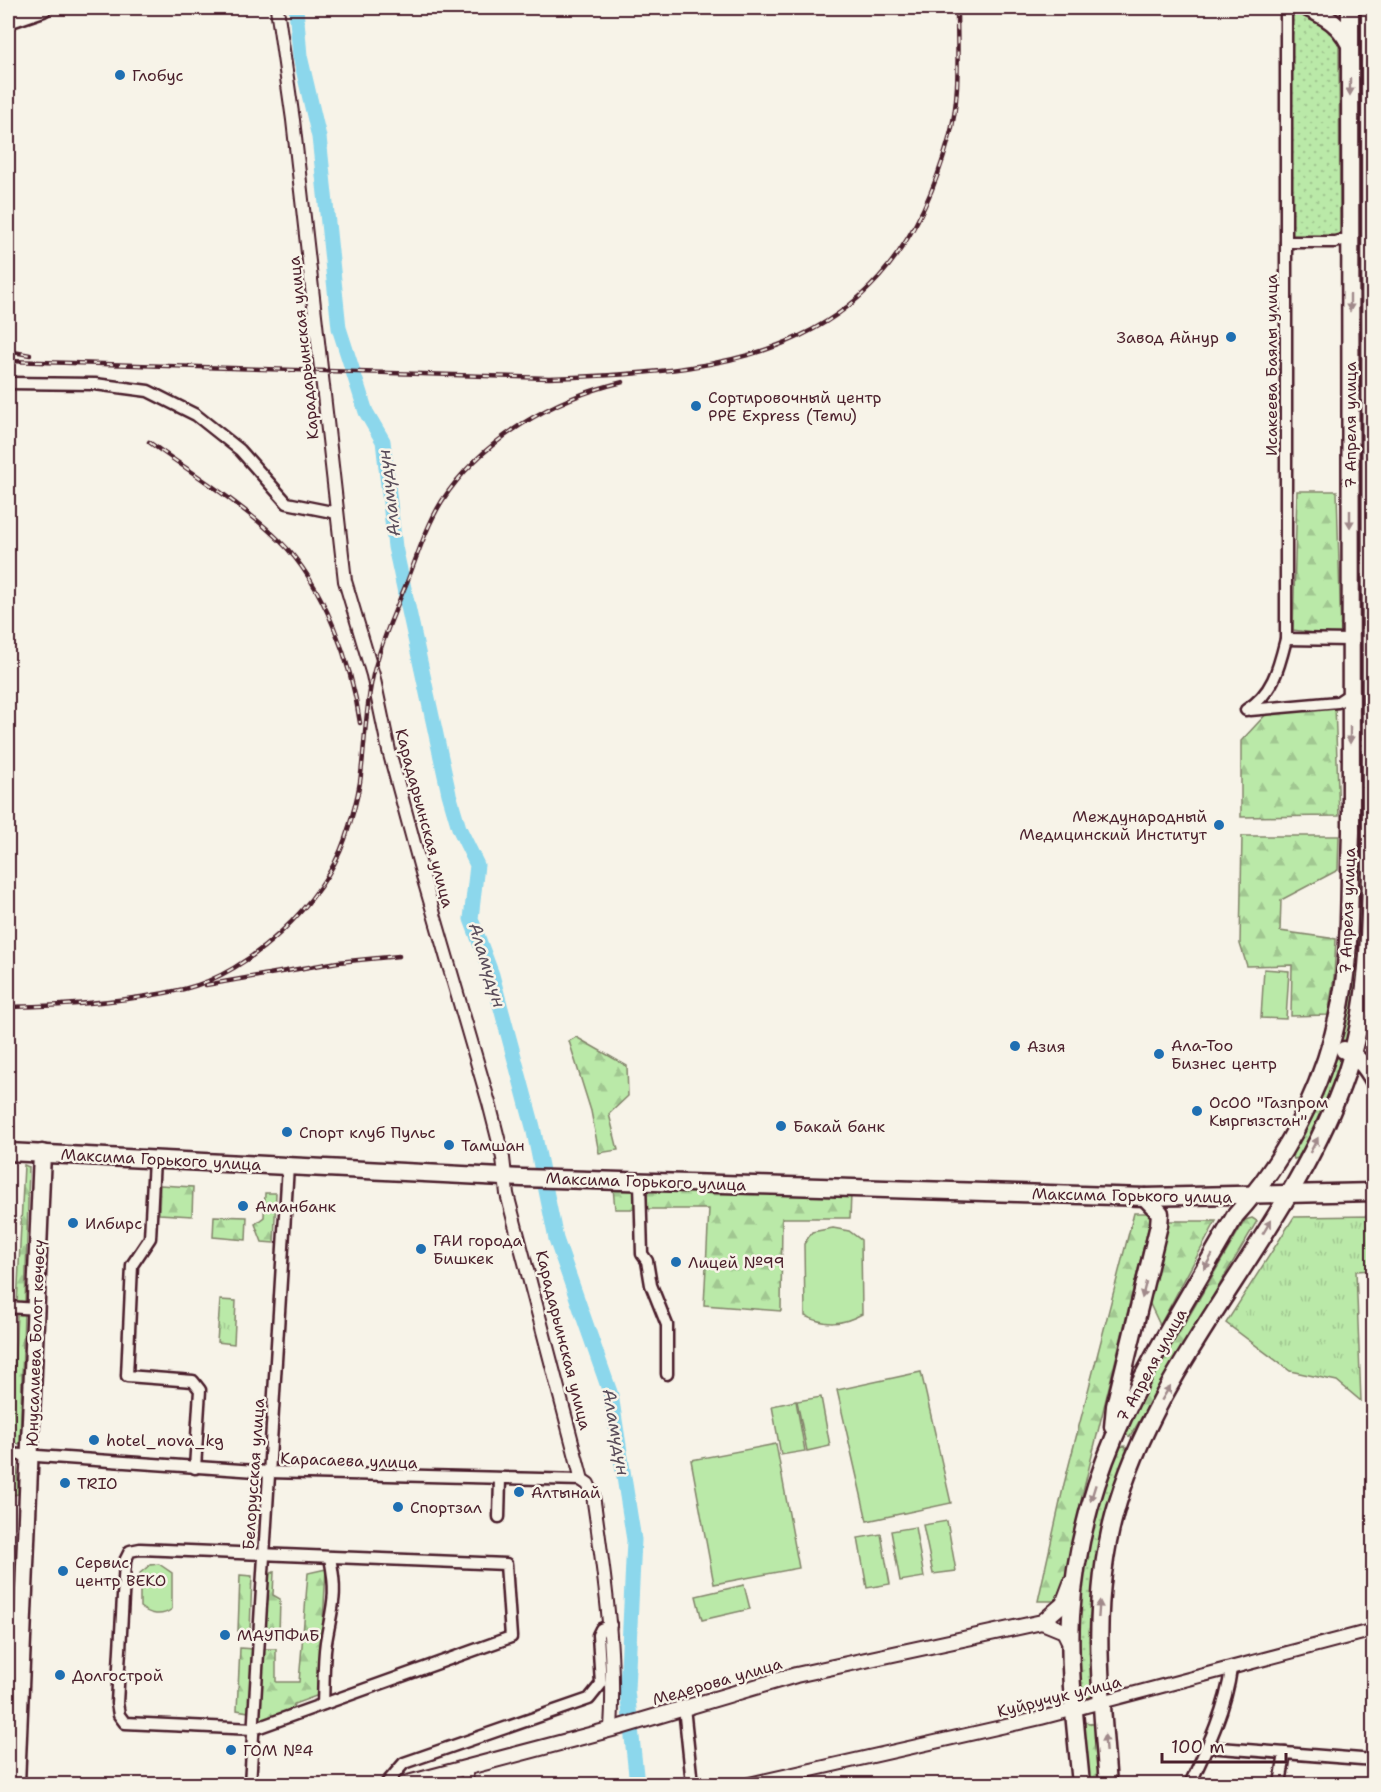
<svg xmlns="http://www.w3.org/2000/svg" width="1381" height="1792" font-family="'Shantell Sans',sans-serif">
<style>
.grass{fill:url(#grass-dots);stroke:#82846a;stroke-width:1.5}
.forest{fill:url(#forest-firs);stroke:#82846a;stroke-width:1.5}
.park{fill:url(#park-tufts);stroke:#82846a;stroke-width:1.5}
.garden{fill:#bae9a8;stroke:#82846a;stroke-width:1.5}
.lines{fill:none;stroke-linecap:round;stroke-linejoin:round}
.river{stroke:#8cd7ec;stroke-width:15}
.minor-casing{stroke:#4a1f2b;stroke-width:15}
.tertiary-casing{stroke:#4a1f2b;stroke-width:16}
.secondary-casing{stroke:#4a1f2b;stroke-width:18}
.primary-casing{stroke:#4a1f2b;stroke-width:21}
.minor{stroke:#f7f3e8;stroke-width:10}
.tertiary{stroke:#f7f3e8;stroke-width:12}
.secondary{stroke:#f7f3e8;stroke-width:14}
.primary{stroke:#f7f3e8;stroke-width:16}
.rail-casing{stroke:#4a1f2b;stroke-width:4.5}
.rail{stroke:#f7f3e8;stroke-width:2;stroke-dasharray:7;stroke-linecap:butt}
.oneway{fill:#a0898a}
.poi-dot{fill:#1f6fb2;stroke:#f7f3e8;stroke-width:2}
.labels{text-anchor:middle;stroke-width:5;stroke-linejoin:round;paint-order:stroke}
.poi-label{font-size:16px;fill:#4a1f2b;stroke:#f7f3e8;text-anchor:start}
.street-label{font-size:16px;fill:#4a1f2b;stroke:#f7f3e8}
.water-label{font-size:18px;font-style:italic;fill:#5a4d5b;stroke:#f7f3e8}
</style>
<defs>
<pattern id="grass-dots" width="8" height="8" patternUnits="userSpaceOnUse" patternTransform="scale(1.5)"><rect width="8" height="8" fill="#bae9a8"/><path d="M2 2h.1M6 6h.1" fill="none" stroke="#a1c791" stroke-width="1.8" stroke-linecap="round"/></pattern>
<pattern id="forest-firs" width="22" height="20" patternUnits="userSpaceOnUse" patternTransform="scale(1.5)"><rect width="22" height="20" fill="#bae9a8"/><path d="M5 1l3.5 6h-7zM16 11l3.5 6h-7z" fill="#a1c791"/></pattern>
<pattern id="park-tufts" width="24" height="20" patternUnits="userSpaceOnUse" patternTransform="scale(1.5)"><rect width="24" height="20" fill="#bae9a8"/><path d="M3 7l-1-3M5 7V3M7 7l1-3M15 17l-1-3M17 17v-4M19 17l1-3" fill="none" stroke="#a1c791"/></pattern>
</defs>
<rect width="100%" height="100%" fill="#f7f3e8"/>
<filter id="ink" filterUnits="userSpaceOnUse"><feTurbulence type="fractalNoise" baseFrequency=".0167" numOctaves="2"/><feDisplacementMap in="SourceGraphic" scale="12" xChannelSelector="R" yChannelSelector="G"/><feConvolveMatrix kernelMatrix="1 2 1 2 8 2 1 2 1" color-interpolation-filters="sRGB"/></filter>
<g filter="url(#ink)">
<g class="grass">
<path d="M1356,8h7l1,618h-7z"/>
<path d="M1297,12l20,6 22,21 1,198h-51l1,-219z"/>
<path d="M1357,654h7c0,127 10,266 -18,390h-3l-3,-1c27,-127 17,-260 17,-389z"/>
<path d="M1336,1058l4,1 1,8 -27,62 -16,29 -4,1 -2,-5 24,-45z"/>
<path d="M1125,1446l3,5c-24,79 -50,158 -34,241l-1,5 -13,1c-12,-83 6,-174 39,-251z"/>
</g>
<g class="forest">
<path d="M1297,491h40l4,146 -48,-7z"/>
<path d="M1335,705l4,111 -98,1v-76l29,-31z"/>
<path d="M1242,836h97l-1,34 -57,30 -1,31 56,8 -2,38 -6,38 -37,1 1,-51 -45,1 -7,-22z"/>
<path d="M1373,1009v51l-7,-15z"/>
<path d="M576,1037l51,29 1,30 -19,18 9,36 -19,3 -8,-42 -22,-70z"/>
<path d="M24,1165l5,2 -4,138h-8z"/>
<path d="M160,1185l33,2 -1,29 -33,-2z"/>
<path d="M613,1188l238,6 -1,24h-68l-1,93 -77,-6 5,-96h-94z"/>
<path d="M265,1193h11l-2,50 -12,-1 -7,-18 9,-7z"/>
<path d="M1134,1213h18l-70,283 -22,105h-22l26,-117z"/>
<path d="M214,1216l33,1 -1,23 -33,-3z"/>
<path d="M1252,1218l5,3 -127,216 -8,-6 123,-211z"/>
<path d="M1168,1221h48l-56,104 -11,-23z"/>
<path d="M17,1312h7l-4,132 -9,-1z"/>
<path d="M12,1467h5l1,27 -6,1z"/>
<path d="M9,1562l7,1 -3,55 -5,3z"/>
<path d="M326,1569l-7,126 -25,9 -2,7 -34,13 3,-75h15v33h23l9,-109z"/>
<path d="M274,1572l-1,23 7,4 -1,36 -17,1 3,-60z"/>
<path d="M240,1575l12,1 -2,55h-12z"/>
<path d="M8,1630l5,2 -5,152z"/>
<path d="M240,1648l13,1 -4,63 -12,-2z"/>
<path d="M1086,1722l10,3 6,59h-16l-3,-58z"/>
</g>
<g class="park">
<path d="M1373,1216v54l-17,1 5,130 -24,-20 -47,-10 -64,-48 68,-106z"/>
<path d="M220,1300l16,1 -2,43 -17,-2z"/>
</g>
<g class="garden">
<path d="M1264,969l25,2 -3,48 -25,-1z"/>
<path d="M833,1228l16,3 12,9 1,74c-20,11 -36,12 -57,2l-1,-72 8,-12z"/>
<path d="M921,1372l30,131 -84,18 -30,-131z"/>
<path d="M821,1397l9,49 -23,5 -10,-50z"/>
<path d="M796,1401l9,50 -24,4 -9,-49z"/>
<path d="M776,1444l23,124 -85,16 -23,-124z"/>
<path d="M947,1521l9,50 -23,3 -10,-49z"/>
<path d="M915,1527l9,50 -24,4 -9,-50z"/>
<path d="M881,1534l9,50 -23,4 -9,-50z"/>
<path d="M159,1564l13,9v36c-10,8 -22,6 -32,-2v-34l10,-8z"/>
<path d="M744,1585l6,24 -48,11 -6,-24z"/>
</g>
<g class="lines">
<path class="river" d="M296,8l4,48 19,81 20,191 27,84 17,29 12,106 54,247 10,34 18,37 -6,54 21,56 41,152 23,112 55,156 23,145 -7,150 10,94"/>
<defs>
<g id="minor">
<path d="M1286,242h49l15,-4"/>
<path d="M8,383l87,1 53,7 48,24 44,35 47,53 50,10"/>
<path d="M1286,639l64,1"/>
<path d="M1246,710c27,-16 33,-43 40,-71v-631"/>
<path d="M1250,710l88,-8 12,-8"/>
<path d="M154,1159l-4,79 -18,27 -5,111 66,5 7,9 -5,78"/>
<path d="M640,1182l2,72 5,7 4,24 16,40v49"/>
<path d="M8,1307l29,2"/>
<path d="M8,1454l261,18 313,8"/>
<path d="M499,1517l1,-38"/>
<path d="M140,1549l366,15 5,73 -257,92 -129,-6 -6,-8 -2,-12 8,-142 5,-10z"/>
<path d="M8,1626l15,2"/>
<path d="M323,1704c1,-20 0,-42 3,-62 6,-36 12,-46 4,-84"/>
<path d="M684,1707l8,77"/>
<path d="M1207,1747l167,13"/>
<path d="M250,1784l38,-618"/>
<path d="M386,1784l18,-21 185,-64 12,-15 -3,-49 3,-6 10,-4"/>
<path d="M467,1784v-16"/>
<path d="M1190,1784c17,-36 36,-75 41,-115"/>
<path d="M1280,1784l5,-31"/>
</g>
<g id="tertiary">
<path d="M277,8l16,112 52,461 28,94 16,76 35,129 65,223 14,55 4,36 75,286 6,4 5,11c11,78 23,155 18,234"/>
<path d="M749,1784l292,-66 333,-88"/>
</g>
<g id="secondary">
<path d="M1042,1622l22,9 7,14"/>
<path d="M404,1784l216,-57 176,-52 246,-53 21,-18 8,-21"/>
</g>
<g id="primary">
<path d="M1308,8c19,9 31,16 41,35"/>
<path d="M8,20l35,-12"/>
<path d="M1344,1050c14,6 23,18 30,31"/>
<path d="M8,1152l514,26 623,19 229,-5"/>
<path d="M1113,1427l2,-21 44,-181 1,-12 -15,-16"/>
<path d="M16,1784l26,-631"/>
<path d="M1081,1784c-5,-55 -13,-112 -10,-168 9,-158 89,-268 164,-400 58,-64 97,-148 109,-233 7,-50 5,-101 7,-151l-1,-824"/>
<path d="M1108,1784c-7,-90 -18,-179 6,-268 43,-161 178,-284 232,-442 22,-66 24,-134 25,-203l-1,-863"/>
</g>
</defs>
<use href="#minor" class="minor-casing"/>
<use href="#tertiary" class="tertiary-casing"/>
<use href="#secondary" class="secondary-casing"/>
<use href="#primary" class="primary-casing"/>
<use href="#minor" class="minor"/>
<use href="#tertiary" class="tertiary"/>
<use href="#secondary" class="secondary"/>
<use href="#primary" class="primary"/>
<defs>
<g id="rail">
<path d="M8,351l22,4"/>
<path d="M8,361l541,17c194,-6 341,-26 400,-239 12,-42 8,-89 8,-131"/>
<path d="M149,442c44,32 92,61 131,99 44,43 72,124 80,182"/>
<path d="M206,985l132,-23 61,-6"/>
<path d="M8,1007c57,-1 119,-5 176,-18 66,-16 139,-86 161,-150 6,-18 12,-38 15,-57 5,-35 5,-72 13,-107 8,-32 21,-62 34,-93 10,-26 20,-57 35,-81 40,-62 112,-103 181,-119"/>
</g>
</defs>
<use href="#rail" class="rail-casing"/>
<use href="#rail" class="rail"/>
</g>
<defs><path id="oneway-solid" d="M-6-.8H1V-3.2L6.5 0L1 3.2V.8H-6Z" transform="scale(1.5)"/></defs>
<g class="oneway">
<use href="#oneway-solid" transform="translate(1350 87) rotate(90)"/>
<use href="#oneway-solid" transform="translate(1350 303) rotate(90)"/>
<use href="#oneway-solid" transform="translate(1350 519) rotate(90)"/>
<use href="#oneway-solid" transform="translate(1350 735) rotate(90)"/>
<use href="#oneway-solid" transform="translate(1314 1145) rotate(-62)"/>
<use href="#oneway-solid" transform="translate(1267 1227) rotate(-59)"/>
<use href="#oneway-solid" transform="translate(1208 1262) rotate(120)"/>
<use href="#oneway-solid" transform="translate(1144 1290) rotate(104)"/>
<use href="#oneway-solid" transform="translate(1166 1393) rotate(-59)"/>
<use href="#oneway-solid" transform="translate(1093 1493) rotate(107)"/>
<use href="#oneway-solid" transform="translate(1099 1609) rotate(-86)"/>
<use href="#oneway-solid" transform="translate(1105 1743) rotate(-94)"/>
</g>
</g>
<g class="poi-dot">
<circle cx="120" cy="75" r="6"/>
<circle cx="1231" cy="337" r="6"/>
<circle cx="696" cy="406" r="6"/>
<circle cx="1219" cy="825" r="6"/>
<circle cx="1015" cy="1046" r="6"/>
<circle cx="1159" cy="1054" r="6"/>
<circle cx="1197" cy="1111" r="6"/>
<circle cx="781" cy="1126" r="6"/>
<circle cx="287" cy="1132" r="6"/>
<circle cx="449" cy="1145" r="6"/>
<circle cx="243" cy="1206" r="6"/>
<circle cx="73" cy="1223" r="6"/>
<circle cx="421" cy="1249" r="6"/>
<circle cx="676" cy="1262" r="6"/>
<circle cx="94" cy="1440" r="6"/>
<circle cx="65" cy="1483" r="6"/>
<circle cx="519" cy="1492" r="6"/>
<circle cx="398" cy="1507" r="6"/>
<circle cx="63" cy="1571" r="6"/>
<circle cx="225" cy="1635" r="6"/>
<circle cx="60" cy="1675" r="6"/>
<circle cx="231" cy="1750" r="6"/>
</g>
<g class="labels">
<g class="poi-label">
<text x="132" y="81">Глобус</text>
<text x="1219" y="343" text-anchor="end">Завод Айнур</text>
<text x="708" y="403">Сортировочный центр<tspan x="708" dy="18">PPE Express (Temu)</tspan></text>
<text x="1207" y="822" text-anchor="end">Международный<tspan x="1207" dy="18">Медицинский Институт</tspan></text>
<text x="1171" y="1051">Ала-Тоо<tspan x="1171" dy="18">Бизнес центр</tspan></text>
<text x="1027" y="1052">Азия</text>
<text x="1209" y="1108">ОсОО "Газпром<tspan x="1209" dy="18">Кыргызстан"</tspan></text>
<text x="793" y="1132">Бакай банк</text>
<text x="299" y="1138">Спорт клуб Пульс</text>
<text x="461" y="1151">Тамшан</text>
<text x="255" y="1212">Аманбанк</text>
<text x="85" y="1229">Илбирс</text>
<text x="433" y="1246">ГАИ города<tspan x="433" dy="18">Бишкек</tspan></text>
<text x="688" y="1268">Лицей №99</text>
<text x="106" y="1446">hotel_nova_kg</text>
<text x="77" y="1489">TRIO</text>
<text x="531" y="1498">Алтынай</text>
<text x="410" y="1513">Спортзал</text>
<text x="75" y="1568">Сервис<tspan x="75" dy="18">центр BEKO</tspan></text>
<text x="237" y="1641">МАУПФиБ</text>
<text x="72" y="1681">Долгострой</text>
<text x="243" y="1756">ГОМ №4</text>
</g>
<g class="street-label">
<text transform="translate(303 348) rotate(-96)" y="6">Карадарьинская улица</text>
<text transform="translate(1271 365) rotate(-90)" y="6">Исакеева Баялы улица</text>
<text transform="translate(1350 425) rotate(-90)" y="6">7 Апреля улица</text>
<text transform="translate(425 818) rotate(75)" y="6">Карадарьинская улица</text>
<text transform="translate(1347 911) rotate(-88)" y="6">7 Апреля улица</text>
<text transform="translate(161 1159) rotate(3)" y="6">Максима Горького улица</text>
<text transform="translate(646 1181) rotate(2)" y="6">Максима Горького улица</text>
<text transform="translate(1132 1195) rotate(1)" y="6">Максима Горького улица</text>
<text transform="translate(564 1340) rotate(76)" y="6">Карадарьинская улица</text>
<text transform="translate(35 1343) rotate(-88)" y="6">Юнусалиева Болот көчөсү</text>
<text transform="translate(1151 1365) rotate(-61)" y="6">7 Апреля улица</text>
<text transform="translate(349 1460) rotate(2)" y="6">Карасаева улица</text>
<text transform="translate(253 1474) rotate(-86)" y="6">Белорусская улица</text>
<text transform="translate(717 1681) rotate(-16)" y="6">Медерова улица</text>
<text transform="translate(1059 1696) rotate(-14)" y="6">Куйручук улица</text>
</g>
<g class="water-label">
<text transform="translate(389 493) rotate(-97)" y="6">Аламүдүн</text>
<text transform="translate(487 965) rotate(73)" y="6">Аламүдүн</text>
<text transform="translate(616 1432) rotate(80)" y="6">Аламүдүн</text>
</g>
</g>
<rect width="1381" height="1792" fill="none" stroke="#f7f3e8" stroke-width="30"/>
<rect x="15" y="15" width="1351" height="1762" fill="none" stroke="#4a1f2b" stroke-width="2" filter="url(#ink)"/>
<path d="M1162 1753v9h124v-9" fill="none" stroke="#4a1f2b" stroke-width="3"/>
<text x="1171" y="1753" font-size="18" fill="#4a1f2b" stroke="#f7f3e8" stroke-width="4.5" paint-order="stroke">100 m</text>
</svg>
